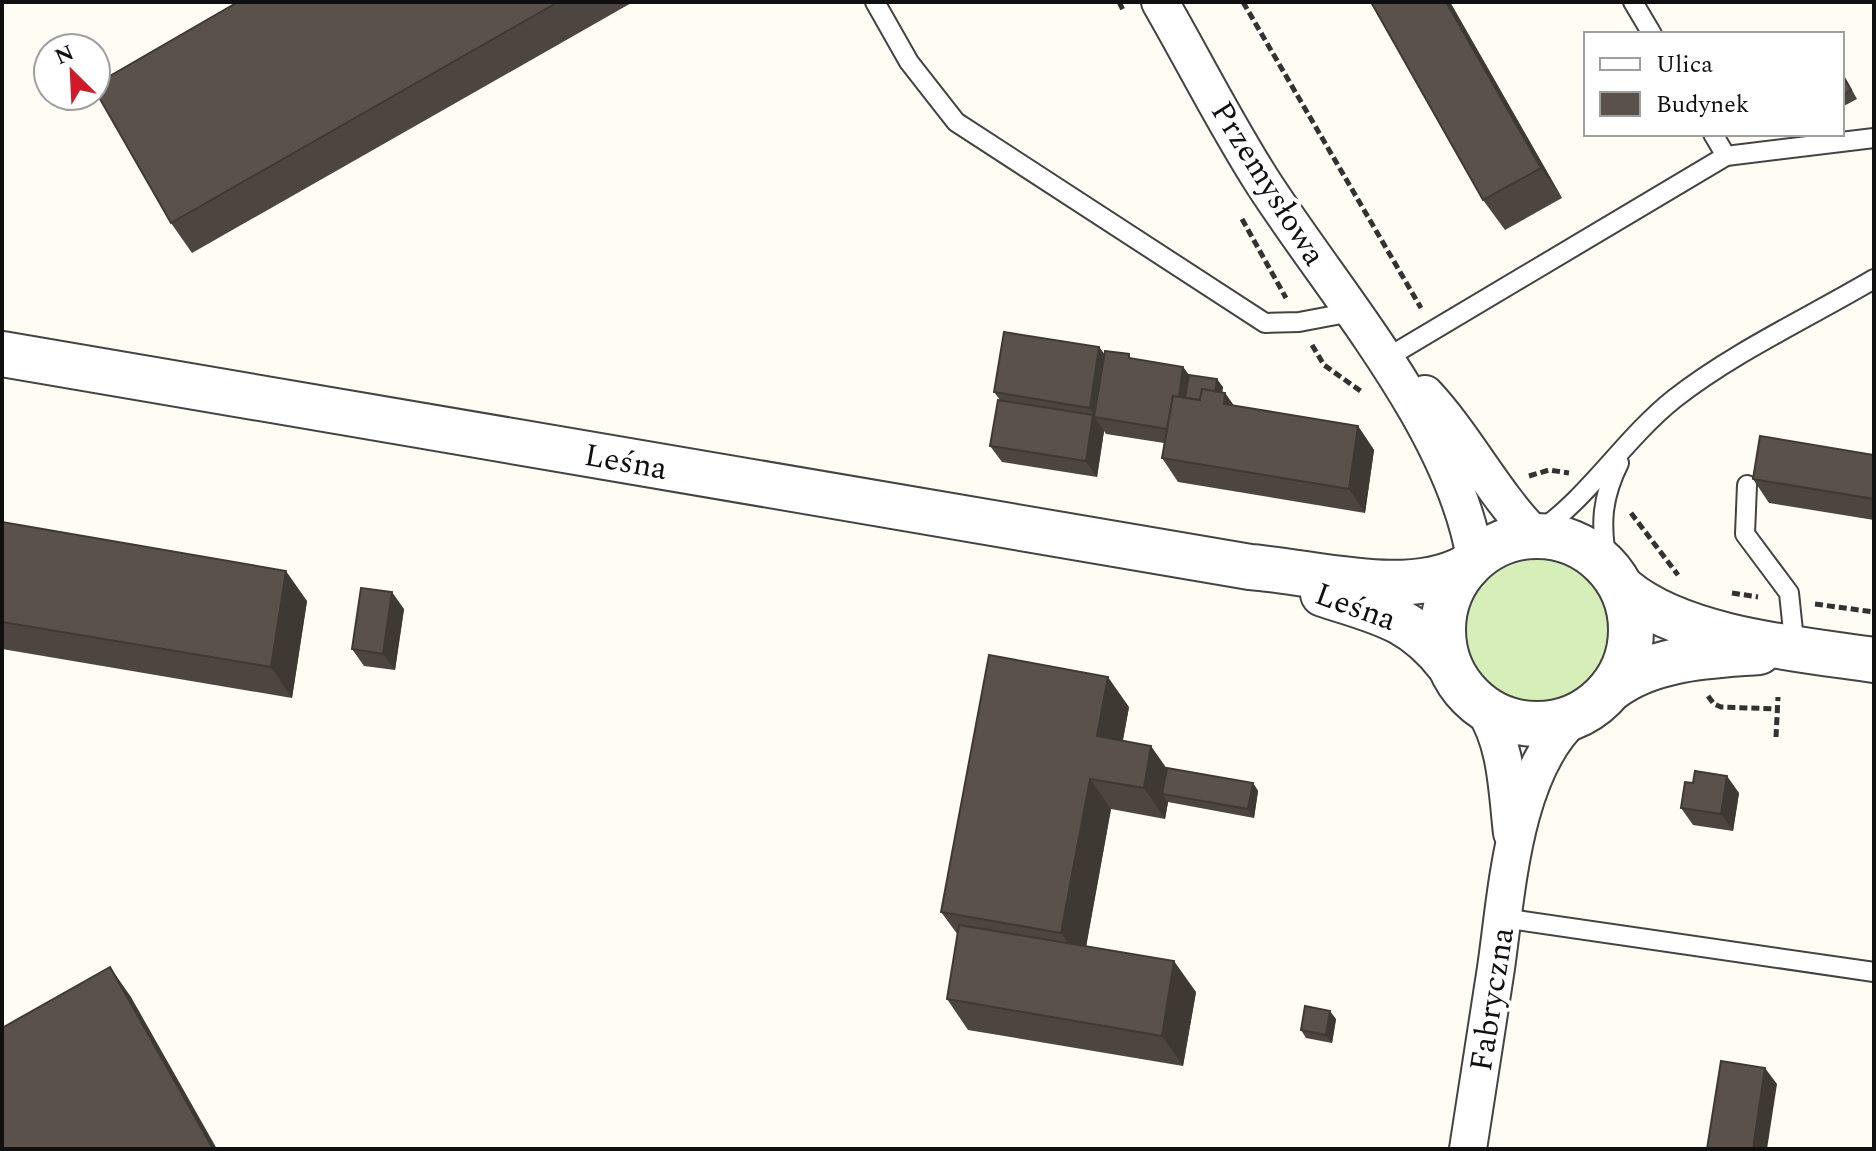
<svg xmlns="http://www.w3.org/2000/svg" width="1876" height="1151" font-family="Spectral,serif">
<style>
.green{fill:#d6eeb8}
.lines{fill:none;stroke-linecap:round;stroke-linejoin:round}
.service-casing{stroke:#434343;stroke-width:22}
.minor-casing{stroke:#434343;stroke-width:40}
.tertiary-casing{stroke:#434343;stroke-width:48}
.path{stroke:#323232;stroke-width:5;stroke-dasharray:8 4;stroke-linecap:butt}
.service{stroke:#fff;stroke-width:18}
.minor{stroke:#fff;stroke-width:36}
.tertiary{stroke:#fff;stroke-width:44}
.wall{fill:#4d4640}
.shaded-wall{fill:#3f3934}
.building{fill:#5a514b;stroke:#3f3934;stroke-width:2}
.labels{text-anchor:middle;stroke-width:8;stroke-linejoin:round;paint-order:stroke}
.street-label{font-size:32px;fill:#101010;stroke:#fff}
</style>
<rect width="100%" height="100%" fill="#fffcf4"/>
<circle class="green" cx="1538" cy="633" r="73"/>
<g class="lines">
<defs>
<g id="service">
<path d="M875,2l34,60 47,60 309,201 34,-1 53,-10"/>
<path d="M1633,2l19,32"/>
<path d="M1713,134l13,22"/>
<path d="M1385,359l341,-203 148,-18"/>
<path d="M1747,485l-2,49 44,59 6,57"/>
<path d="M1534,535c55,-37 89,-95 140,-136 60,-47 134,-81 200,-120"/>
<path d="M1608,566c-8,-39 -7,-67 11,-103"/>
<path d="M1503,918l371,54"/>
</g>
<g id="minor">
<path d="M1160,2c34,59 65,121 102,179 72,112 191,245 213,377"/>
<path d="M1425,394c41,44 67,98 109,141"/>
<path d="M1483,708c24,36 24,83 29,125"/>
<path d="M1468,1149c9,-60 18,-120 28,-181 11,-76 17,-196 78,-251"/>
</g>
<g id="tertiary">
<path d="M2,354l1248,213c67,5 156,33 217,0"/>
<circle cx="1537" cy="630" r="94"/>
<path d="M1624,590c59,49 174,59 250,70"/>
<path d="M1323,594c55,18 89,23 126,71"/>
<path d="M1612,688c41,-31 98,-32 147,-36"/>
</g>
</defs>
<use href="#service" class="service-casing"/>
<use href="#minor" class="minor-casing"/>
<use href="#tertiary" class="tertiary-casing"/>
<g class="path">
<path d="M1119,2l5,10"/>
<path d="M1243,2l178,306"/>
<path d="M1242,219l44,79"/>
<path d="M1312,345l12,20 38,27"/>
<path d="M1529,476l20,-6 20,3"/>
<path d="M1631,513l47,62"/>
<path d="M1732,593l26,4"/>
<path d="M1815,604l59,8"/>
<path d="M1708,696l6,8 7,3 57,2"/>
<path d="M1776,737l2,-40"/>
</g>
<use href="#service" class="service"/>
<use href="#minor" class="minor"/>
<use href="#tertiary" class="tertiary"/>
</g>
<g class="wall">
<path d="M238,2h395l-441,251 -21,-30z"/>
<path d="M1450,2l112,196 -57,32 -22,-30z"/>
<path d="M1842,72l15,27 -15,8z"/>
<path d="M1099,347l6,8 78,12 6,8 34,12 -1,6h3l9,13 124,20 16,24 -9,63 -187,-31 -16,-24 2,-15 -58,-9 -2,-3 -7,46 -95,-15 -12,-16 10,-46 -6,-8z"/>
<path d="M1874,455v65l-105,-17 -16,-24z"/>
<path d="M2,522l305,79 -15,97 -290,-49z"/>
<path d="M404,609l-9,61 -31,-4 -12,-17z"/>
<path d="M1129,707l-6,33 44,28 86,15 5,8 -4,27 -86,-16 -3,17 -54,-10 -25,137 110,46 -13,74 -215,-36 -21,-31 11,-64 -17,-23z"/>
<path d="M1739,793l-6,38 -40,-6 -12,-17z"/>
<path d="M1336,1019l-4,24 -26,-5 -5,-8z"/>
</g>
<g class="shaded-wall">
<path d="M1446,2h4l112,196 -21,-30z"/>
<path d="M1099,347l17,24 -19,47 -7,-10z"/>
<path d="M1183,367l12,16 -21,47z"/>
<path d="M1217,379l6,8 -6,37 -6,-8z"/>
<path d="M1225,393l17,24 -18,-13z"/>
<path d="M1093,415l11,16 -7,46 -11,-16z"/>
<path d="M1358,426l16,24 -9,63 -16,-24z"/>
<path d="M286,571l21,30 -15,97 -21,-31z"/>
<path d="M392,592l12,17 -9,61 -12,-16z"/>
<path d="M1108,677l21,30 -11,59 -21,-30z"/>
<path d="M1151,746l21,30 -10,18 6,8 -3,17 -21,-31z"/>
<path d="M1727,776l12,17 -6,38 -12,-17z"/>
<path d="M1090,779l21,30 -28,155 -22,-31z"/>
<path d="M1253,783l5,8 -4,27 -6,-9z"/>
<path d="M1174,961l22,31 -13,74 -21,-30z"/>
<path d="M110,967l21,30 86,152h-4z"/>
<path d="M1330,1011l6,8 -4,24 -6,-8z"/>
<path d="M1765,1068l12,16 -10,65h-14z"/>
</g>
<g class="building">
<path d="M238,2h320l-387,221 -75,-131v-8z"/>
<path d="M1371,2h75l95,166 -58,32z"/>
<path d="M1842,74l9,16 -9,6z"/>
<path d="M1004,332l95,15 -9,61 -96,-16z"/>
<path d="M1105,351l24,3v4l54,9 -4,30 -6,-1 -6,33 -73,-12z"/>
<path d="M1189,375l28,4 -2,13 -13,-3 -2,11 -15,-2z"/>
<path d="M1202,389l23,4 -1,11 134,22 -9,63 -187,-31 11,-62 27,4z"/>
<path d="M998,400l95,15 -7,46 -96,-15z"/>
<path d="M1760,436l114,19v44l-121,-20z"/>
<path d="M2,522l284,49 -15,96 -269,-45z"/>
<path d="M361,588l31,4 -9,62 -31,-5z"/>
<path d="M989,655l119,22 -11,59 54,10 -7,42 -54,-9 -29,154 -120,-21z"/>
<path d="M1167,768l86,15 -5,26 -86,-15z"/>
<path d="M1695,771l32,5 -6,38 -40,-6 4,-26 8,1z"/>
<path d="M959,925l215,36 -12,75 -215,-37z"/>
<path d="M110,967l103,182h-211v-121z"/>
<path d="M1305,1006l25,5 -4,24 -25,-5z"/>
<path d="M1721,1061l44,7 -12,81h-46z"/>
</g>
<g class="labels">
<g class="street-label">
<text transform="translate(1269 183) rotate(58)" y="11">Przemysłowa</text>
<text transform="translate(626 461) rotate(10)" y="11">Leśna</text>
<text transform="translate(1356 606) rotate(20)" y="11">Leśna</text>
<text transform="translate(1491 999) rotate(-81)" y="11">Fabryczna</text>
</g>
</g>
<rect width="1876" height="1151" fill="none" stroke="#101010" stroke-width="8"/>
<rect x="1584" y="32" width="260" height="104" fill="#ffffff" stroke="#9f9f9f" stroke-width="2"/>
<rect x="1600" y="58" width="40" height="12" fill="#ffffff" stroke="#9f9f9f" stroke-width="2"/>
<text x="1656" y="72" font-size="24" fill="#101010">Ulica</text>
<rect x="1600" y="92" width="40" height="24" fill="#5a514b" stroke="#9f9f9f" stroke-width="2"/>
<text x="1656" y="112" font-size="24" fill="#101010">Budynek</text>
<g transform="translate(72 72) rotate(336)"><circle r="38" fill="#ffffff" stroke="#9f9f9f" stroke-width="2"/>
<path d="M0-6L14 30L0 20L-14 30Z" fill="#ce1a29"/>
<text y="-12" font-size="22" font-weight="bold" text-anchor="middle" fill="#101010">N</text>
</g>
</svg>
